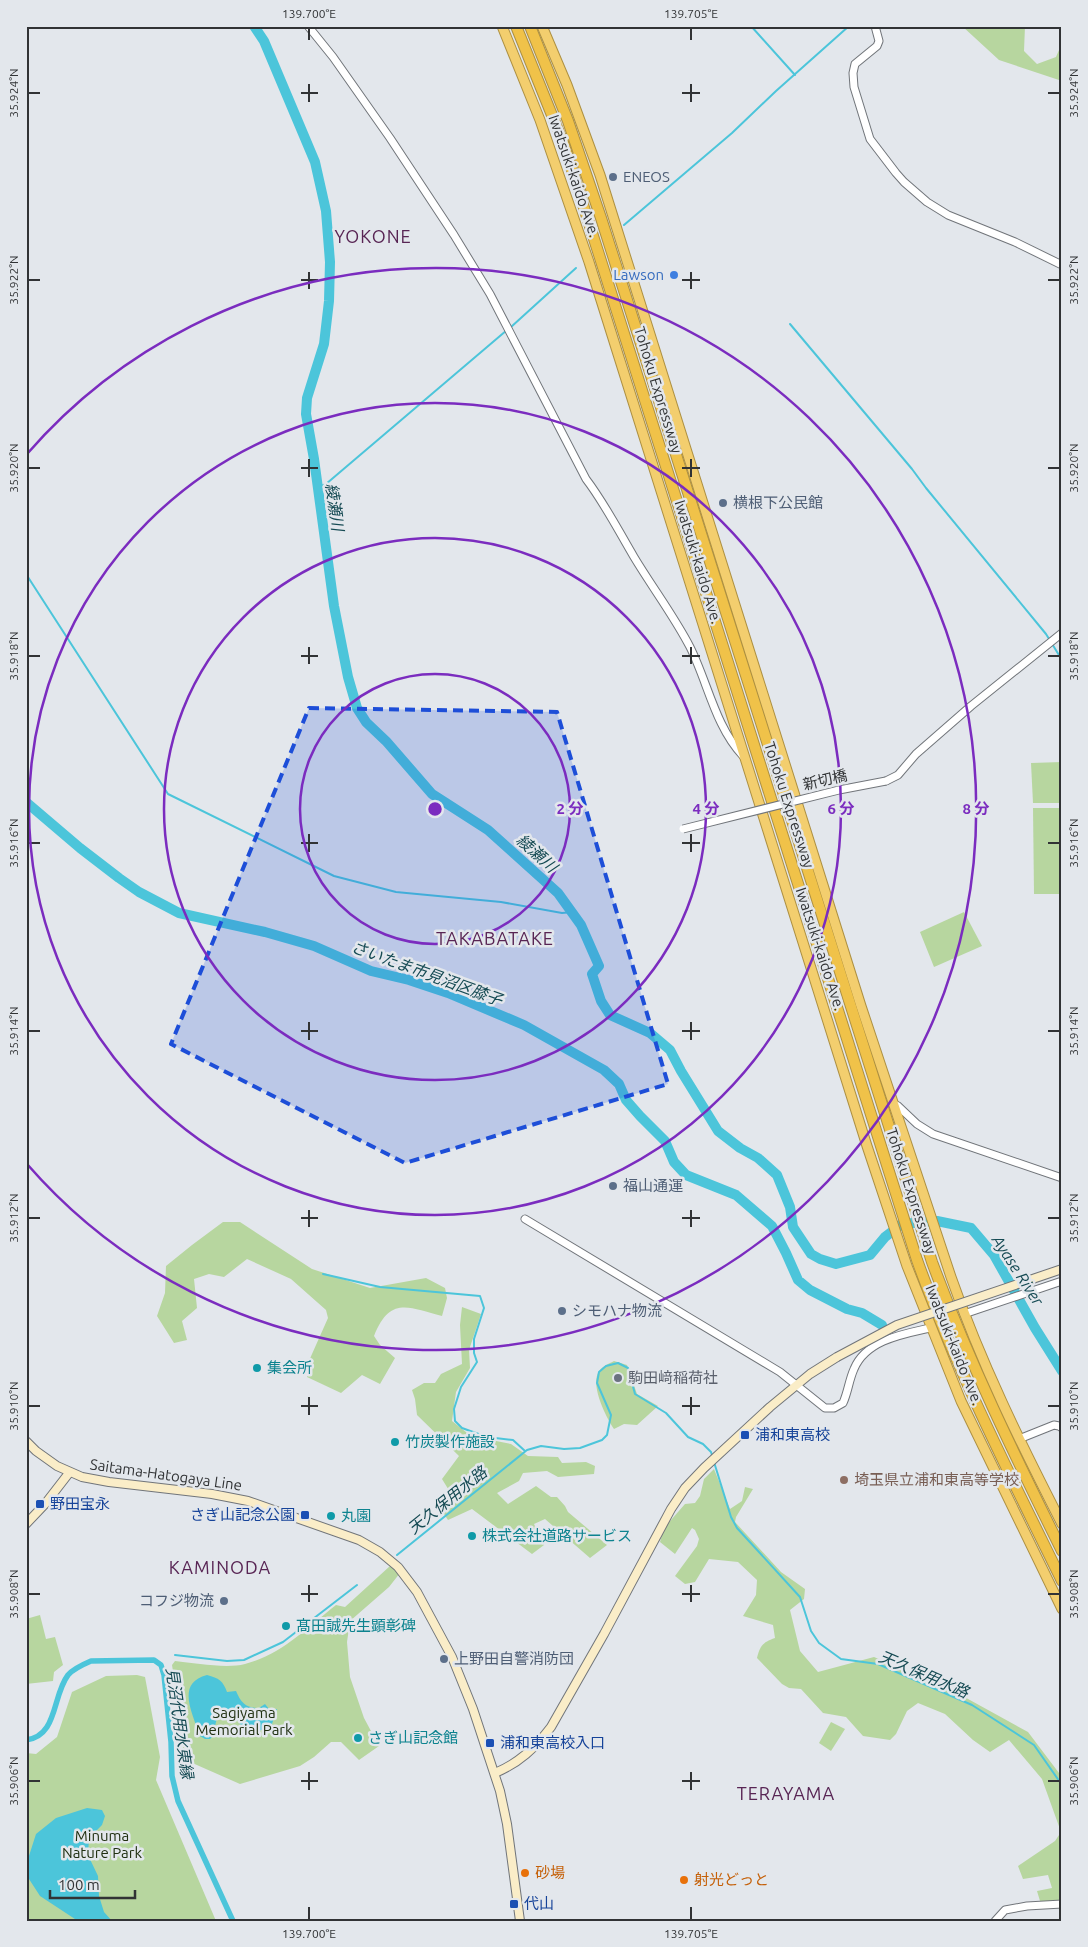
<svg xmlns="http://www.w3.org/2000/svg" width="1088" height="1947" font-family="Ubuntu,'Noto Sans JP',sans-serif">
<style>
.green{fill:#b7d69f}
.water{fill:#4cc5da}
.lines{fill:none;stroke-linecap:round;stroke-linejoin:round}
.stream{stroke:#4cc5da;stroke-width:2}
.canal{stroke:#4cc5da;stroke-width:5.5}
.river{stroke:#4cc5da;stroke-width:10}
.tertiary-casing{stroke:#71757a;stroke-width:9}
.secondary-casing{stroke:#71757a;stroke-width:10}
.trunk-casing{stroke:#ad9042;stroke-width:11}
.motorway-casing{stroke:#ad9042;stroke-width:12}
.tertiary{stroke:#fff;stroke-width:7}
.secondary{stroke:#faedc8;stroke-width:8}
.trunk{stroke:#f3ce6e;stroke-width:9}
.motorway{stroke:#f0c249;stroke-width:10}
.tertiary-bridge-casing{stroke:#71757a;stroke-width:9;stroke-linecap:butt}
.secondary-bridge-casing{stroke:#71757a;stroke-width:10;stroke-linecap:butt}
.tertiary-bridge{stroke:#fff;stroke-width:7}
.secondary-bridge{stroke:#faedc8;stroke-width:8}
.marked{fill:#1d4ed8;fill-opacity:0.2;stroke:#1d4ed8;stroke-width:4;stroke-dasharray:10 6;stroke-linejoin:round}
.ticks{fill:none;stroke:#313335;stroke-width:2}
.ring{fill:none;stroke:#7b2cbf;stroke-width:2.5}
.service-dot{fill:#5c6f8a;stroke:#e3e7ec;stroke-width:2}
.shop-dot{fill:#3f7fe0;stroke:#e3e7ec;stroke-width:2}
.culture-dot{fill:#0f9aa8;stroke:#e3e7ec;stroke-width:2}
.worship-dot{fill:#6b7280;stroke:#e3e7ec;stroke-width:2}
.transit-dot{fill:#1a4fb4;stroke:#e3e7ec;stroke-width:2}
.education-dot{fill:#8d6e63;stroke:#e3e7ec;stroke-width:2}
.food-dot{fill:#e8710a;stroke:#e3e7ec;stroke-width:2}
.labels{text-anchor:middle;stroke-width:5;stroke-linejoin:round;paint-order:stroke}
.street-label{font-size:15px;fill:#313335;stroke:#e3e7ec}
.service-label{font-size:15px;fill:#4e5e75;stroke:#e3e7ec;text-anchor:start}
.shop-label{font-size:15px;fill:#366cbe;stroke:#e3e7ec;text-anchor:end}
.culture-label{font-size:15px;fill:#0d838f;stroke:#e3e7ec;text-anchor:start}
.worship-label{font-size:15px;fill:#5b616d;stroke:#e3e7ec;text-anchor:start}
.transit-label{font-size:15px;fill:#164399;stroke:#e3e7ec;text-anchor:start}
.education-label{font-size:15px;fill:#785e54;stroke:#e3e7ec;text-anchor:start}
.park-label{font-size:15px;fill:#203011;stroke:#e3e7ec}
.food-label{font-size:15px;fill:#c56008;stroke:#e3e7ec;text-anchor:start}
.water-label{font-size:16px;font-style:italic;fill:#154a53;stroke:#e3e7ec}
.quarter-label{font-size:18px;letter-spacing:1px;fill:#582554;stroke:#e3e7ec}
.centre{fill:#7b2cbf;stroke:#e3e7ec;stroke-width:2.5}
.ring-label{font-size:15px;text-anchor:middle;font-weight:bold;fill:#7b2cbf;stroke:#e3e7ec;stroke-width:5;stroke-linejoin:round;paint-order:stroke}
.neatline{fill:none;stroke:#313335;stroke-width:2}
.ticks-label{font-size:12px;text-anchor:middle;fill:#313335}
</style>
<rect width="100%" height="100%" fill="#e3e7ec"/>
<g class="green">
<path d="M962,26h63l-1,25 13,13 19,-7 6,-14v38l-63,-21z"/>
<path d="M1062,762v41h-29l-2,-40z"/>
<path d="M1033,808h29v86h-28z"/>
<path d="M964,912l18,34 -48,21 -14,-35z"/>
<path d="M223,1222h17l72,47 58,19 56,-10 19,10 2,10 -5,18c-34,-9 -52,-20 -68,20l6,9 15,13 -15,26 -18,-9 -21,18 -34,-16 1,-14 20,-45 -2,-8 -35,-31 -44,-20 -23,18 -15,-3 -15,5 3,29 -15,13 5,19 -13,3 -17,-27 8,-23 1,-27 26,-21z"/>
<path d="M462,1307l19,7 -12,36 1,18 -14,24 -4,29 19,15 40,8 17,12 30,1 4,6 24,-1 9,4 -1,8 -36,3 -11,-6 -24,2 -4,8 -22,12 11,11 28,-18 15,11h6l8,9 3,6 39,33 -17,13 -45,-39 -11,5 10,21 -12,9 -60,-45 -24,11 -10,-15 12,-13 -8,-13 17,-23 -42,-41 -2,-16 -3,-9 12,-7h11l6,-9 21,-10 -2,-39z"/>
<path d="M614,1361l13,4 10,29 21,12 -21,19 -13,-1 -10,5c-8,-12 -23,-42 -16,-56 3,-6 10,-9 16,-12z"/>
<path d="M714,1469l16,40 12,-8 3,-14 8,2 -17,28 -1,5 46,50 24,17 -1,10 -14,11 10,41 18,21 56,-15 85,37 69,38 34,45v122l-9,4 -13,-2 -3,-10 15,-3 -4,-13 -25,4 -5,-13 37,-25 6,-9 -19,-53 -33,-39 -19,12 -17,-12 -28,-26 -27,-11 -11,8 -11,23 -6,6 -27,-4 -17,-19 -23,-4 -22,-24 -12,-1 -7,-4 -25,-26c3,-12 6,-16 18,-20l-2,-13 -30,-9 13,-21 1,-15 -19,-18 -29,-3 -14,23 -10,2 -10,-8 22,-30 2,-7 -4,-9 -3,-2 -17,26 -15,-12 4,-14 21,-24 10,-1 5,-7 4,-17z"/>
<path d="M390,1566l10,7 -11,14 -39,34 -3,21 3,35 14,41 15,28 -20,14 -18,-18h-10l-17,15 -14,9 -60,18 -59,-26 3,-16 -12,-77 3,-4c21,2 51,8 70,3 36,-9 63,-37 91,-59l9,2z"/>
<path d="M40,1615l6,24 9,-2 8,28 -9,7 -1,9 -27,3v-65z"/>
<path d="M137,1675l8,2 15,80 -4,23 60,141h-190v-168l10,1 21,-17 15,-45 34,-16z"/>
<path d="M831,1722l14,7 -14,22 -12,-8z"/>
</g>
<g class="water">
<path d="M207,1675c12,3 16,6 20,17l9,-1c5,12 10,17 23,17l6,-4 4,5h8l-6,18 -16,5 -10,-2c-10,-11 -11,-22 -28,-12l-2,8v8l-5,5h-5l-5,-3c-7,-22 -25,-53 7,-61z"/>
<path d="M87,1808l15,2 3,6 -3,9 -13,13 -1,17 10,21 1,20 5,16 8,9h-34l-38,-25 -11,-17 -1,-20 8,-25 20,-16z"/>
</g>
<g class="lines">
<g class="stream">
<path d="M751,26l44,49"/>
<path d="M624,225l108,-92 44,-42 73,-65"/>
<path d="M790,324l122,145 14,19 120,146 16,26"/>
<path d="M511,327l65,-59"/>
<path d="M318,490l1,-3 7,-3 181,-154"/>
<path d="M26,574l142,220 166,82 62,16 105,10 61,11 11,-1"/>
<path d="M323,1274l57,13 100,9 4,12 -10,31v14l3,9 -16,25 -7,22 1,12 7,7 25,9 26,3 12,11"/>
<path d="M714,1462l17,55 6,11 63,69 11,34 8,12 22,16 37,5 94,41 62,40 28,40"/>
<path d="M397,1555l130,-105 14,-4 23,3 16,-1 22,-8 5,-5 4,-20 -14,-32 2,-11 7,-6 12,-3 10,5 7,26 31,19 22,24 15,7 8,8 2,6"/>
<path d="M175,1655l52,6 17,-1 39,-18 74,-57"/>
</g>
<path class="canal" d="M26,1740c32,-4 26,-44 42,-65 5,-6 16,-11 23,-14l63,-1 7,5 3,10 7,67 1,34 6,25 55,120"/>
<g class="river">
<path d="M254,26l10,15 51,121 11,49 4,51 -1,39 -5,43 -17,54 -1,16 8,45 20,147 14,71 9,31 9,14 20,19 46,53 56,36 70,63 23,32 18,41 -7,8 9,27 9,14 40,18 20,17 11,21 37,60 22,17 18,10 19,17 13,32 3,20 18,27 9,5 16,5 34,-9 15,-18 17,-13 35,-3 34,7 23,27 41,73 27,43"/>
<path d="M26,802l54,46 39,30 20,14 40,21 86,19 49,14 57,25 38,9 39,13 76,32 80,45 15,14 7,16 14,16 25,25 9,21 12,13 50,20 36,31 14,27 12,27 12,10 37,19 15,4 20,12"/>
</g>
<defs>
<g id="tertiary">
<path d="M308,26l25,31 57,81 64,97 36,59 96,185c19,25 32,51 48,78 18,30 40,59 56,90 18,36 25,79 53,109"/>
<path d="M875,26l4,15 -2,5 -22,18 -2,9 1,14 16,52 26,34 8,9 23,20 21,13 67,27 47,23"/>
<path d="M886,781l12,-6 18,-21 55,-48 91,-73"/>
<path d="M894,1104l4,2 19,18 16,10 129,44"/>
<path d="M525,1219l255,153 45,36h9l9,-5c5,-11 6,-23 11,-34 12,-29 49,-35 76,-41"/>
<path d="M964,1314l98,-33"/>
<path d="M1019,1439l35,-14 5,1 3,2"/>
<path d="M995,1921l10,-11 22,-4 35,-2"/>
</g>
<g id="secondary">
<path d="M26,1441l10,10 21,15 25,11 27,5 103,12 36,7 111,39 21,12 18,15 19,25 35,65 21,52 27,82 7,33 13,97"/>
<path d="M26,1524l19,-20 24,-31"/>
<path d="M495,1773c24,-10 40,-25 56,-46l53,-93 67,-125 14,-21 19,-20 66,-61 40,-33 27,-17"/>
</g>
<g id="trunk">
<path d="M502,26l38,94 49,142 278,884 40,120 54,135 101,208"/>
<path d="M542,26l25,59 33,90 261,831 90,271c30,86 70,167 111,247"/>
</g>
<g id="motorway">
<path d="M516,26l48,119 31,97 322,1018c40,111 93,215 145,321"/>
<path d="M530,26l38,95 33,97 331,1044c37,100 83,194 130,289"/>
</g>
</defs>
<use href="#tertiary" class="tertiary-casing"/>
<use href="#secondary" class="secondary-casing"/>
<use href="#trunk" class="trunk-casing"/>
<use href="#motorway" class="motorway-casing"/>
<use href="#tertiary" class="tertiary"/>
<use href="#secondary" class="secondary"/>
<use href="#trunk" class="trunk"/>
<use href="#motorway" class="motorway"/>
<defs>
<path id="tertiary-bridge" d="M683,829l156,-39 47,-9"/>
<path id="secondary-bridge" d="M837,1357l60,-32 165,-56"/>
</defs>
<use href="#tertiary-bridge" class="tertiary-bridge-casing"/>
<use href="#secondary-bridge" class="secondary-bridge-casing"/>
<use href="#tertiary-bridge" class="tertiary-bridge"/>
<use href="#secondary-bridge" class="secondary-bridge"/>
</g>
<path class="marked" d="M309,708l248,4 111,372 -263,79 -234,-119z"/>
<path class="ticks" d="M309,28v12M691,28v12M309,84v18M691,84v18M28,93h12M301,93h17M682,93h18M1048,93h12M309,272v17M691,272v17M28,280h12M301,280h17M682,280h18M1048,280h12M309,459v18M691,459v18M28,468h12M301,468h17M682,468h18M1048,468h12M309,647v17M691,647v17M28,656h12M301,656h17M682,656h18M1048,656h12M309,834v18M691,834v18M28,843h12M301,843h17M682,843h18M1048,843h12M309,1022v18M691,1022v18M28,1031h12M301,1031h17M682,1031h18M1048,1031h12M309,1210v17M691,1210v17M28,1218h12M301,1218h17M682,1218h18M1048,1218h12M309,1397v18M691,1397v18M28,1406h12M301,1406h17M682,1406h18M1048,1406h12M309,1585v17M691,1585v17M28,1594h12M301,1594h17M682,1594h18M1048,1594h12M309,1772v18M691,1772v18M28,1781h12M301,1781h17M682,1781h18M1048,1781h12M309,1907v13M691,1907v13"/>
<g class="ring">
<circle cx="435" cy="809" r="135"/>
<circle cx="435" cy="809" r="271"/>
<circle cx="435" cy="809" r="406"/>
<path d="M27 454A541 541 0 1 1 27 1164"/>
</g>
<g class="service-dot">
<circle cx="613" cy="177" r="5"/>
<circle cx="723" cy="503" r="5"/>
<circle cx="613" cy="1186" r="5"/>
<circle cx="562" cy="1311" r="5"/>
<circle cx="224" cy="1601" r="5"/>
<circle cx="444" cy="1659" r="5"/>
</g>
<circle class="shop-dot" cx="674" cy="275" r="5"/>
<g class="culture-dot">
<circle cx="257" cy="1368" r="5"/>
<circle cx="395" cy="1442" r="5"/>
<circle cx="331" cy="1516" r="5"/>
<circle cx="472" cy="1536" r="5"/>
<circle cx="286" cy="1626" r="5"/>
<circle cx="358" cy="1738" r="5"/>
</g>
<circle class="worship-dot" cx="618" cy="1378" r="5"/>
<g class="transit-dot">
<rect x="740" y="1430" width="10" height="10" rx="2.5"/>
<rect x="35" y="1499" width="10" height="10" rx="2.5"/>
<rect x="300" y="1510" width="10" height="10" rx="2.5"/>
<rect x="485" y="1738" width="10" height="10" rx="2.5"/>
<rect x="509" y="1899" width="10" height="10" rx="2.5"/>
</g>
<circle class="education-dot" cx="844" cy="1480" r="5"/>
<g class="food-dot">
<circle cx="525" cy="1873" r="5"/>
<circle cx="684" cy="1880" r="5"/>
</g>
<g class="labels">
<g class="street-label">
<text transform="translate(574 176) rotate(71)" y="5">Iwatsuki-kaido Ave.</text>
<text transform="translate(658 390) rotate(73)" y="5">Tohoku Expressway</text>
<text transform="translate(698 562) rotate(73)" y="5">Iwatsuki-kaido Ave.</text>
<text transform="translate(825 780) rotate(-13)" y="5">新切橋</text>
<text transform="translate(789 805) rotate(72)" y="5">Tohoku Expressway</text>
<text transform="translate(820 949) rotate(72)" y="5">Iwatsuki-kaido Ave.</text>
<text transform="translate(911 1191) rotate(72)" y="5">Tohoku Expressway</text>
<text transform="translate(954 1345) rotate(68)" y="5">Iwatsuki-kaido Ave.</text>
<text transform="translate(166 1475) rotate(8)" y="5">Saitama-Hatogaya Line</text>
</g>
<g class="service-label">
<text x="623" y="182">ENEOS</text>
<text x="733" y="508">横根下公民館</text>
<text x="623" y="1191">福山通運</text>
<text x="572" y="1316">シモハナ物流</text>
<text x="214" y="1606" text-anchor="end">コフジ物流</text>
<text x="454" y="1664">上野田自警消防団</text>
</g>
<g class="shop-label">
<text x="664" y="280">Lawson</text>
</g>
<g class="culture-label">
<text x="267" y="1373">集会所</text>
<text x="405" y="1447">竹炭製作施設</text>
<text x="341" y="1521">丸園</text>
<text x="482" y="1541">株式会社道路サービス</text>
<text x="296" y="1631">髙田誠先生顕彰碑</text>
<text x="368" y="1743">さぎ山記念館</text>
</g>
<g class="worship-label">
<text x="628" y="1383">駒田﨑稲荷社</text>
</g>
<g class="transit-label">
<text x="755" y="1440">浦和東高校</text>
<text x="50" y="1509">野田宝永</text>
<text x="295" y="1520" text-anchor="end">さぎ山記念公園</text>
<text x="500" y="1748">浦和東高校入口</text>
<text x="524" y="1909">代山</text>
</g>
<g class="education-label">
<text x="854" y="1485">埼玉県立浦和東高等学校</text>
</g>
<g class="park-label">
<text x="244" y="1718">Sagiyama<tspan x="244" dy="17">Memorial Park</tspan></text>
<text x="102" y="1841">Minuma<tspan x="102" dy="17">Nature Park</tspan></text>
</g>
<g class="food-label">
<text x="535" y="1878">砂場</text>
<text x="694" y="1885">射光どっと</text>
</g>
<g class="water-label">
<text transform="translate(335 507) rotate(82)" y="6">綾瀬川</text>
<text transform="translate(537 853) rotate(42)" y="6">綾瀬川</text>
<text transform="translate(427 973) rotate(20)" y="6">さいたま市見沼区膝子</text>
<text transform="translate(1018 1270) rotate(57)" y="6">Ayase River</text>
<text transform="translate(447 1500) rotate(-39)" y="6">天久保用水路</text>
<text transform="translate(924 1674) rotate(23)" y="6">天久保用水路</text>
<text transform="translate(180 1723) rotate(82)" y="6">見沼代用水東縁</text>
</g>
<g class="quarter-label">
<text x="373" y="243">YOKONE</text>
<text x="495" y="945">TAKABATAKE</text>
<text x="220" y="1574">KAMINODA</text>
<text x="786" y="1800">TERAYAMA</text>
</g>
</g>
<circle cx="435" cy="809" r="8" class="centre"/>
<g class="ring-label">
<text x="570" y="814">2 分</text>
<text x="706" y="814">4 分</text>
<text x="841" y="814">6 分</text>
<text x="976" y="814">8 分</text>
</g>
<rect width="1088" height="1947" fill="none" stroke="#e3e7ec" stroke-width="55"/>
<path d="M50 1890v8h85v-8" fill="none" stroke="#313335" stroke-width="2.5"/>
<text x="58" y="1890" font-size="15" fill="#313335" stroke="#e3e7ec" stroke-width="4" paint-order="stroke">100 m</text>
<rect x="28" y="28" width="1032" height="1892" class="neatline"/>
<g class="ticks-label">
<text x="309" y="18">139.700°E</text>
<text x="691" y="18">139.705°E</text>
<text transform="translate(14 93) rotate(-90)" y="4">35.924°N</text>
<text transform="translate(1074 93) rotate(-90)" y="4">35.924°N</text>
<text transform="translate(14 280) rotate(-90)" y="4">35.922°N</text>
<text transform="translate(1074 280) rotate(-90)" y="4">35.922°N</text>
<text transform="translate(14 468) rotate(-90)" y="4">35.920°N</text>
<text transform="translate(1074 468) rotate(-90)" y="4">35.920°N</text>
<text transform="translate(14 656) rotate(-90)" y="4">35.918°N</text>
<text transform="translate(1074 656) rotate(-90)" y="4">35.918°N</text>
<text transform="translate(14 843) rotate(-90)" y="4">35.916°N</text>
<text transform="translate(1074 843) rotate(-90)" y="4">35.916°N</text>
<text transform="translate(14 1031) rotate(-90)" y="4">35.914°N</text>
<text transform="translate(1074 1031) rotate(-90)" y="4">35.914°N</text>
<text transform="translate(14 1218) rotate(-90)" y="4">35.912°N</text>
<text transform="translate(1074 1218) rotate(-90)" y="4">35.912°N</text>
<text transform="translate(14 1406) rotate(-90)" y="4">35.910°N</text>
<text transform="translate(1074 1406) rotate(-90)" y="4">35.910°N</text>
<text transform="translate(14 1594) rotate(-90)" y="4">35.908°N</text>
<text transform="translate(1074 1594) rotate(-90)" y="4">35.908°N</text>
<text transform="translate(14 1781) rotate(-90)" y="4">35.906°N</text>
<text transform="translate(1074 1781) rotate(-90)" y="4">35.906°N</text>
<text x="309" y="1938">139.700°E</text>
<text x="691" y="1938">139.705°E</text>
</g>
</svg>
